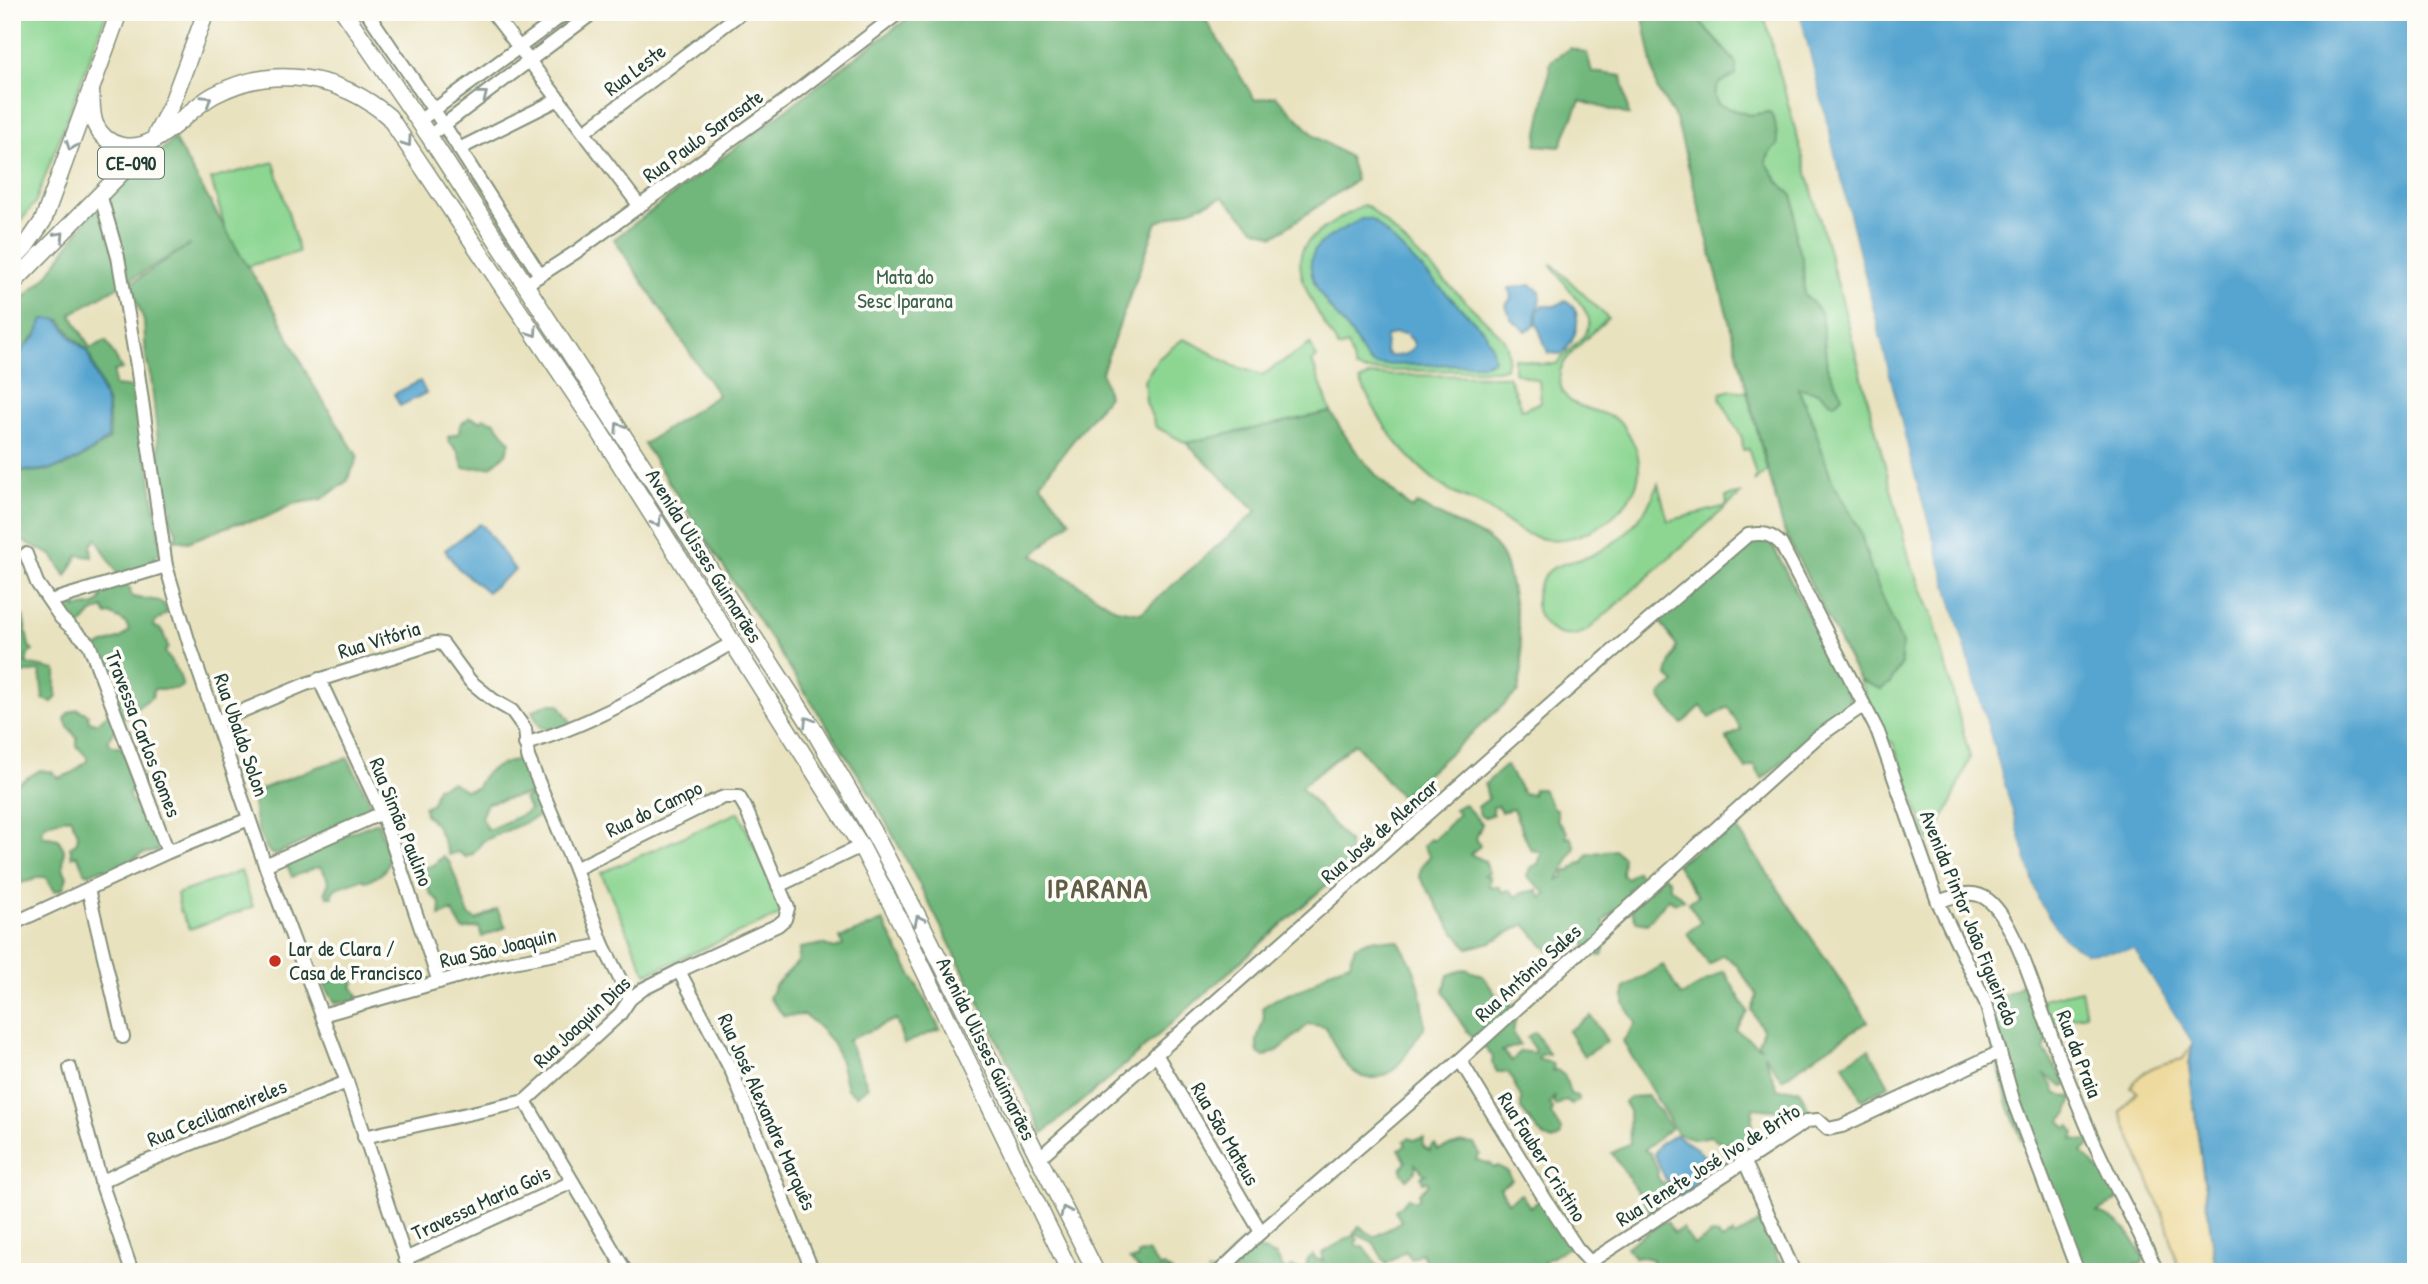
<svg xmlns="http://www.w3.org/2000/svg" width="2428" height="1284" font-family="'Patrick Hand',sans-serif">
<style>
.green{fill:#8cd692;stroke:#568a63;stroke-width:2;fill-rule:evenodd}
.forest{fill:#71b77c;stroke:#487a58;stroke-width:2}
.sand{fill:#eeda9e;stroke:#868c69;stroke-width:2}
.water{fill:#56a5d0;stroke:#3a7182;stroke-width:2;fill-rule:evenodd}
.pier{fill:#e9e2bf}
.lines{fill:none;stroke-linecap:round;stroke-linejoin:round}
.minor-casing{stroke:#84907a;stroke-width:16}
.major-casing{stroke:#84907a;stroke-width:19}
.minor{stroke:#fff;stroke-width:12}
.major{stroke:#fff;stroke-width:16}
.oneway{stroke:#8f9e9a}
.poi-dot{fill:#c8321e;stroke:#fdfcf7;stroke-width:2.5}
.labels{text-anchor:middle;stroke-width:7;stroke-linejoin:round;paint-order:stroke}
.shield{fill:#fdfcf7;stroke:#62766e;stroke-width:2}
.shield-label{font-size:19px;font-weight:bold;fill:#1f3d34}
.street-label{font-size:21px;fill:#1f3d34;stroke:#fdfcf7}
.park-label{font-size:21px;fill:#3a634c;stroke:#fdfcf7}
.poi-label{font-size:21px;fill:#1f3d34;stroke:#fdfcf7;text-anchor:start}
.district-label{font-size:28px;font-weight:bold;letter-spacing:2px;fill:#605c47;stroke:#fdfcf7}
</style>
<rect width="100%" height="100%" fill="#fdfcf7"/>
<filter id="ink" filterUnits="userSpaceOnUse"><feTurbulence type="fractalNoise" baseFrequency=".0143" numOctaves="2"/><feDisplacementMap in="SourceGraphic" scale="14" xChannelSelector="R" yChannelSelector="G"/><feConvolveMatrix kernelMatrix="1 2 1 2 8 2 1 2 1" color-interpolation-filters="sRGB"/></filter>
<filter id="wash" filterUnits="userSpaceOnUse"><feTurbulence type="fractalNoise" baseFrequency=".00686" numOctaves="4" result="noise"/><feDisplacementMap in="SourceGraphic" scale="28" xChannelSelector="R" yChannelSelector="G"/><feGaussianBlur stdDeviation="1.57" result="paint"/><feColorMatrix in="noise" values="0 0 0 0 0 0 0 0 0 0 0 0 0 0 0 0 0 1.4 0 .05"/><feComposite in="paint" operator="in"/></filter>
<g filter="url(#wash)">
<rect width="100%" height="100%" fill="#e9e2bf"/>
<g class="green">
<path d="M12,12h95l-72,191 -23,29z"/>
<path d="M1697,12h66l77,281 70,268 23,56 37,141 -20,48 -21,36 -36,-99 -7,-3 -27,-60 22,9 -9,-117 -13,-44 -27,-47 -21,-64 -14,-30 21,5 16,12 8,-8 -15,-29 -6,-55 -17,-18 -1,-34 -8,-21v-33l-3,-10 -15,-16 -11,-18 4,-10v-40l-20,3 -31,-10 -5,-10 4,-11 18,-10v-11l-36,-41z"/>
<path d="M274,162l25,90 -62,17 -26,-90z"/>
<path d="M1363,205l6,2 133,130c7,9 8,21 3,31l-8,2 -132,1 -9,-2 -9,-24 -8,3c-13,-23 -51,-75 -35,-101 10,-16 43,-32 59,-42zM1361,219l133,141 -10,4 -109,1 -7,-3 -13,-24 -27,-32 -15,-28 5,-32z"/>
<path d="M1552,264l56,54c-12,12 -41,35 -47,51 -1,1 -1,9 -1,10 0,33 39,27 60,43 7,6 12,18 16,27 4,11 4,26 0,37 -18,39 -71,67 -111,47 -15,-7 -27,-18 -40,-26 -9,-6 -20,-8 -30,-13 -18,-10 -35,-26 -49,-41 -20,-21 -33,-46 -46,-72l10,-6 138,1 14,34 19,-8 -2,-21 -25,-9v-14l27,6h15l28,-28 5,-10v-7l-6,-12 -32,-42z"/>
<path d="M1183,339l12,5 39,22 28,9 48,-31 7,14 -5,3 19,51 -145,31 -30,-16 -10,-25 -2,-22 14,-21z"/>
<path d="M1731,390l16,2 20,78 -13,12 2,-6 -7,-27 -6,1 -1,-12 -22,-40 1,-5z"/>
<path d="M1658,484l10,37 59,-15 -1,-9 16,-4 -154,137c-34,19 -63,-16 -48,-47 10,-22 31,-19 50,-27 32,-14 56,-39 68,-72z"/>
<path d="M739,812l45,101 -138,61 -45,-101z"/>
<path d="M241,871l12,36 -63,22 -10,-18 -3,-17z"/>
<path d="M2081,990l5,24 -38,9 -6,-24z"/>
</g>
<g class="forest">
<path d="M916,12h178l11,7 13,-2 6,-5h77l54,88 21,-4 39,40 34,21 7,23 -82,56 -20,-8 -31,-31 -66,25 -55,150 6,24 -68,87 30,38 -37,34 83,54 25,4 116,-102 -71,-68 145,-31c21,39 47,68 81,97l5,-5 71,35c5,5 10,10 14,17 9,17 21,94 20,114 -1,7 -3,14 -4,22l-117,105 -46,-54 -54,44 48,56 1,21 -240,214 -67,55c-58,-118 -114,-236 -179,-350l-220,-339 74,-49 -104,-156z"/>
<path d="M1642,12h55l3,10 36,41v11l-18,10 -4,11 4,10 31,10 21,-3 5,10 3,23 -8,7 -4,10 11,18 15,16 3,10v33l8,21 1,34 17,18 6,55 15,29 -8,8 -16,-12 -20,-4 13,29 21,64 27,47 13,44 30,71 -1,22 -11,18 -9,6 -22,-9 -75,-149 -108,-412 -19,-30z"/>
<path d="M1570,48l17,5 5,19 30,4 7,39 -49,-14 -20,46 -24,-2 15,-84z"/>
<path d="M174,139l66,115 36,58 33,66 49,79 -11,24 -25,18 -29,5 -31,15 -28,5 -46,18 -14,-2 3,-7 -8,-17 3,-5 -11,-44 -10,-89 -5,-20 -2,-37 -14,-37 61,-40 -120,70 19,34 16,-7 16,28 -8,2v15l22,2 26,164 -7,4 1,9 -36,13 -24,-40 -5,8 1,11 -14,-2 -12,21 -14,-21 -27,-13 -13,-2v-69c45,4 63,-7 98,-32l-2,-35 -20,-54 -15,-13 -12,-17c-35,20 -36,19 -49,59v-70l35,-33 45,-64z"/>
<path d="M470,417l10,4 4,-3 11,4 15,20 -4,12 -16,13 -26,1 -6,-17 -9,-9 -1,-5 11,-4 1,-8z"/>
<path d="M1757,540h9l7,6 78,154 -1,5 -88,74 -8,-14 -8,4 -20,-31 15,-8 -13,-23 -18,11 -9,-12 -19,18 -22,-27 1,-3 14,-11 -8,-7c1,-12 8,-19 10,-30l-18,-26 71,-64 12,-10z"/>
<path d="M121,582l9,6 1,7 3,2c13,5 29,-2 34,15l-14,11 -1,3 9,4 6,17 -3,5 14,22 4,12 -6,3h-23l-2,8 -28,20c-6,-8 -16,-18 -14,-28 1,-4 3,-8 4,-12l-11,-6 -7,-24 25,-9 8,-7c-2,-12 -10,-11 -19,-17l-3,1 -4,-7 -11,5 -15,17 -21,-28 16,-2 5,4 -1,4 20,-3 6,-7 -3,-8z"/>
<path d="M23,616l6,30 4,5 -5,3 -2,10 30,6c1,10 -2,18 1,27l-5,5 -9,-3 -3,-28 -28,3v-55z"/>
<path d="M547,704h12l13,20 -13,8 -19,-5 -8,-16z"/>
<path d="M77,709l11,5 1,7 7,2 12,-9h4l4,13 -8,14 4,5 10,2 17,40 -11,6 5,10 7,-3 20,45 -3,5 -16,3 -27,20 -11,-6 -14,6 -4,-2 -8,-17 -5,2 -2,-10 7,-5 1,-9 -8,-16 -22,6 -5,5 -1,8 16,3 6,10 -1,19 4,9 -4,12 -8,2 -10,-14h-8l-4,3 -21,5v-98l28,-17 12,2 7,6 13,-5 15,-12v-4l-10,-11v-8l-9,-11 -3,-8 3,-6z"/>
<path d="M526,757l9,36 -48,10 -6,14 7,13 36,-16 5,-5 -5,-10 14,-7 6,18 -2,5 -59,26 -9,12 -8,4 -8,-5 -9,3 -13,-30 -11,-11 -1,-7 8,-4 5,-16 15,-5 13,8 12,-2c6,-22 30,-25 49,-31z"/>
<path d="M348,758l23,46 -1,7 -95,44 -5,-2c-14,-18 -16,-38 -18,-60l62,-25z"/>
<path d="M1506,765l17,28 9,2 1,-6h9l11,19 4,1v11l10,12 -1,6 4,-1 5,10 -17,33 6,-3v-4l3,-3 2,2 11,-10 2,1 6,-9 27,-4 8,7 -1,18 5,3 10,-7 4,6 17,-5 11,8 1,7 14,13 -8,3 -8,-4 -21,25 -10,-2 -6,-12 11,-20 -4,-4 -4,-1 -6,5 3,5 -28,27 7,10 -8,24 -7,-1 -11,-13 -14,11 -14,4 -14,-13 -17,-20 -34,18 -23,6 -17,-20 -32,-52 3,-11 8,-9 -7,-10 7,-7 3,2 26,-27 -4,-5 9,-5 18,20 -6,14 4,8 -10,8 15,7 4,12 -5,2 6,2 -1,9 10,1 3,5 6,-2 9,7 4,-4 16,-3 5,8 4,-5 -19,-17 3,-8 8,-4 4,-12 -11,-2 -18,-41 -12,3 -3,-6 -5,1v7l-9,4 -4,-3 -2,-8 10,-8 -3,-15z"/>
<path d="M378,822c6,26 25,49 -13,59l-3,-2 -26,9 -4,5v4h-4l-3,-5 4,-10 -7,-14 -5,-1 -25,10 -8,-19z"/>
<path d="M1734,824l134,197 -86,58 -18,-25 14,36 21,-1 10,22 -22,10 -4,-10 -30,-3 -4,43 -22,14 -3,-17 9,-6 -11,1 -11,-7 -16,3 -18,-5 -54,-93 13,-18 -12,-19v-16l39,-23 18,31 43,-25 24,41 -12,18 25,18 -3,-5 5,-13 -11,-19 5,-16 -22,-32 -12,-8 -14,10 -22,-32 14,-11 -13,-19 10,-7 -22,-32z"/>
<path d="M443,856l7,7 19,52 8,5 20,-11 9,18 -24,10 -3,-10 -16,3 -11,-19 -12,5 1,-11 -4,-6 -6,-4 -9,-22 2,-5 10,-3z"/>
<path d="M883,921l57,108 -36,15 -8,-25 -48,21 20,47 -12,8 -9,-6c-10,-40 -9,-46 -42,-74l-21,1 -15,-18 6,-13 23,-23 2,-14 23,-4 11,5 9,-3 -3,-8z"/>
<path d="M1373,939l25,2c18,25 27,56 26,87 -8,11 -23,37 -33,44 -36,22 -54,-19 -65,-45l-17,-3 -30,26 -15,7 -6,-4c-5,-22 9,-24 5,-46l13,-8 35,-14 19,-15 20,-7 5,-17z"/>
<path d="M1465,969l18,7 13,19 15,8 5,12 -3,18 7,12 -18,6 10,10 8,-10 14,2 1,-2 -8,-14 8,-5 14,22 -9,1 -2,4 14,4 2,6 -3,2 6,-1 8,6 5,18 7,2 2,4 -7,4 -6,-4 -10,6 -3,-3 2,-7 -6,8 4,6 -2,4 10,16v6l-8,5c-17,-6 -20,-19 -32,-32v-12l-13,-25h-11l-5,-9 1,-6c-7,-11 -16,-15 -25,-25 -10,-11 -17,-27 -24,-41l4,-16z"/>
<path d="M352,971l2,12 -2,3 7,12 -5,3 -19,1 -11,-17z"/>
<path d="M2028,981l3,14 -5,2 8,8 14,34 -4,11 24,35 -4,2 -20,-13 9,12 3,8 17,3 -5,16 -8,8 6,7 5,-2 4,7 -2,6 20,3 -11,10 18,20 5,-6 16,31 -24,16c25,5 36,25 47,46l-2,5 -6,-1 -6,9h-45l-29,-77 -33,-53 -14,-34 -25,-97 6,-4 8,8 4,-19 14,-6 7,-8z"/>
<path d="M1591,1016l16,25 -23,15 -16,-25z"/>
<path d="M1869,1049l20,36 -27,15 -19,-36z"/>
<path d="M1648,1096l23,32 -27,22 6,3 8,18 -1,4 3,6 9,5 5,13 -22,15 -40,-61 18,-10 -1,-32 -5,-8 6,-6z"/>
<path d="M1409,1138l5,2 10,-2 -1,8 7,5v-3l5,-4 3,6 24,-7 12,1 6,10 -4,6 15,4 3,4 4,-2 10,6 4,8 -12,8 8,14 13,-8 9,13 13,-9 29,47 -28,17 6,10h-117l-12,-19 -10,6 -5,-8 -20,13 -13,-22 -19,-9 5,-7 15,11 27,-16 -6,-11 7,-5 6,-7 7,3 4,-3v-5l10,-9 -2,-3 -4,1 -2,-5 5,-3 -3,-1 -8,-9v8l-8,7 -6,-8 1,-4 4,-5 -7,-13 7,-4 -2,-4z"/>
<path d="M1765,1219l6,12 -1,6 5,-1 4,8 -5,6 4,11 11,3 3,8h-141l1,-13 -14,-3 -3,2 -9,-11 37,-25h4l7,11 8,-5 12,17 18,-11 6,1 4,5 11,-6 2,3z"/>
<path d="M1354,1235l4,5 -3,3 2,3h6l15,20 -6,3 1,3h-166h9c14,-16 15,-28 39,-29l3,6 18,7 9,15 6,-4 11,3 4,-2 2,-10 5,-3 3,4 8,2 -2,-8z"/>
<path d="M1148,1252l12,16 4,-2 8,6h-30l-12,-12 7,-1 2,-6z"/>
</g>
<path class="sand" d="M2192,1043l-3,24 27,205h-37l-12,-48 -47,-112 17,-21 -6,-3c9,-20 32,-25 52,-29z"/>
<g class="water">
<path d="M1799,12h617v1260h-200l-27,-205 3,-24 -58,-93 -48,4 -23,-15 -25,-38 -125,-430z"/>
<path d="M1361,219h9l5,3 110,110 6,13 3,15 -9,4 -110,1c-13,-6 -17,-23 -26,-34 -17,-20 -55,-60 -30,-86 11,-11 29,-18 42,-26zM1394,333l12,1 7,7 1,5c-6,10 -13,10 -24,10l-5,-5 1,-14z"/>
<path d="M1531,285l9,6c2,12 -6,21 -5,34l-9,6 -15,-12 -5,-14 5,-7 -2,-10z"/>
<path d="M1565,301c22,11 10,40 -3,53l-14,-1 -11,-29v-13l5,-5h13z"/>
<path d="M43,319h15l14,20 15,12 20,55 1,32c-32,26 -53,36 -96,32v-88l11,-34 13,-11z"/>
<path d="M420,381l6,12 -26,13 -6,-12z"/>
<path d="M480,524l4,3 31,43 -28,22 -29,-24 -13,-18z"/>
<path d="M1675,1135l21,13 14,14c-1,19 -17,28 -32,36l-7,-7 -17,-37 5,-9z"/>
</g>
<path class="pier" d="M1795,12h4l114,459 125,430 25,38 23,15 48,-4 58,93 -4,8v-7l-56,-90 -47,3 -25,-15 -25,-39 -125,-431z"/>
</g>
<g filter="url(#ink)">
<g class="lines">
<defs>
<g id="minor">
<path d="M367,12l77,113 96,150"/>
<path d="M492,12l147,193"/>
<path d="M419,121l148,-109"/>
<path d="M437,130l157,-118"/>
<path d="M584,132l158,-120"/>
<path d="M459,149l100,-50"/>
<path d="M100,194l18,63 19,109 29,200 23,77 76,222 82,217 63,190"/>
<path d="M525,285l51,-33 207,-150 117,-90"/>
<path d="M26,554l11,29 24,35 28,26 79,208"/>
<path d="M50,601l116,-35"/>
<path d="M319,679l63,134 57,169"/>
<path d="M216,722l90,-38 130,-41 7,1 27,37 23,19 19,11 13,18 3,28 47,112 28,76 27,54"/>
<path d="M525,744c74,-21 142,-65 209,-102"/>
<path d="M265,865l117,-52"/>
<path d="M778,886l83,-40"/>
<path d="M88,889l35,148"/>
<path d="M1938,902c16,-6 35,-14 50,-2 26,20 47,93 59,124 13,37 28,73 43,109 20,47 47,91 67,139"/>
<path d="M12,924l156,-72 81,-33"/>
<path d="M679,971l53,101 81,200"/>
<path d="M322,1015l180,-51 101,-19"/>
<path d="M1156,1054l105,178"/>
<path d="M1460,1060l85,139 32,49 13,14 5,10"/>
<path d="M70,1068l31,114"/>
<path d="M525,1101l101,171"/>
<path d="M364,1137l161,-36 95,-87 10,-15 13,-10 36,-18 99,-46 7,-6 3,-11 -43,-101 -6,-10h-15l-17,7 -132,65"/>
<path d="M1039,1158l518,-459 191,-164c15,-2 22,-2 33,9l97,188 60,170 48,101 28,100 64,169"/>
<path d="M1744,1160l50,112"/>
<path d="M405,1259l167,-77"/>
<path d="M1590,1262l217,-141 11,-1 10,9 14,-3 158,-74"/>
<path d="M132,1272l-31,-90 29,-14 217,-86"/>
<path d="M1219,1272l42,-40 199,-172 355,-321 49,-34"/>
</g>
<g id="major">
<path d="M344,12l85,124 383,591 64,110 39,74 181,361"/>
<path d="M91,92c1,10 0,22 4,32 11,24 37,28 59,16 22,-12 38,-33 60,-45 58,-31 127,-20 175,22l207,309 265,420 42,81 167,345"/>
<path d="M12,260l13,-13 18,-26 76,-209"/>
<path d="M12,284l141,-143 19,-38 34,-91"/>
</g>
</defs>
<use href="#minor" class="minor-casing"/>
<use href="#major" class="major-casing"/>
<use href="#minor" class="minor"/>
<use href="#major" class="major"/>
</g>
<defs><path id="oneway-chevron" d="M-2-3.5L2.5 0L-2 3.5" fill="none" stroke-width="1.6" stroke-linecap="round" stroke-linejoin="round" transform="scale(1.75)"/></defs>
<g class="oneway">
<use href="#oneway-chevron" transform="translate(483 95) rotate(-38)"/>
<use href="#oneway-chevron" transform="translate(207 100) rotate(-33)"/>
<use href="#oneway-chevron" transform="translate(407 142) rotate(55)"/>
<use href="#oneway-chevron" transform="translate(71 146) rotate(110)"/>
<use href="#oneway-chevron" transform="translate(60 236) rotate(-46)"/>
<use href="#oneway-chevron" transform="translate(533 332) rotate(56)"/>
<use href="#oneway-chevron" transform="translate(619 427) rotate(-123)"/>
<use href="#oneway-chevron" transform="translate(657 522) rotate(57)"/>
<use href="#oneway-chevron" transform="translate(808 721) rotate(-122)"/>
<use href="#oneway-chevron" transform="translate(919 920) rotate(-117)"/>
<use href="#oneway-chevron" transform="translate(1065 1211) rotate(-116)"/>
</g>
</g>
<circle class="poi-dot" cx="275" cy="961" r="7"/>
<g class="labels">
<rect class="shield" x="98" y="147.5" width="66" height="31" rx="5"/>
<g class="shield-label">
<text x="131" y="170">CE-090</text>
</g>
<g class="street-label">
<text transform="translate(635 70) rotate(-37)" y="7">Rua Leste</text>
<text transform="translate(703 136) rotate(-36)" y="7">Rua Paulo Sarasate</text>
<text transform="translate(704 556) rotate(58)" y="7">Avenida Ulisses Guimarães</text>
<text transform="translate(379 640) rotate(-17)" y="7">Rua Vitória</text>
<text transform="translate(143 734) rotate(69)" y="7">Travessa Carlos Gomes</text>
<text transform="translate(241 735) rotate(71)" y="7">Rua Ubaldo Solon</text>
<text transform="translate(654 809) rotate(-26)" y="7">Rua do Campo</text>
<text transform="translate(401 822) rotate(68)" y="7">Rua Simão Paulino</text>
<text transform="translate(1380 831) rotate(-41)" y="7">Rua José de Alencar</text>
<text transform="translate(1969 918) rotate(68)" y="7">Avenida Pintor João Figueiredo</text>
<text transform="translate(498 948) rotate(-13)" y="7">Rua São Joaquin</text>
<text transform="translate(1528 973) rotate(-42)" y="7">Rua Antônio Sales</text>
<text transform="translate(582 1022) rotate(-43)" y="7">Rua Joaquin Dias</text>
<text transform="translate(986 1049) rotate(64)" y="7">Avenida Ulisses Guimarães</text>
<text transform="translate(2079 1054) rotate(69)" y="7">Rua da Praia</text>
<text transform="translate(767 1112) rotate(66)" y="7">Rua José Alexandre Marquês</text>
<text transform="translate(217 1113) rotate(-22)" y="7">Rua Ceciliameireles</text>
<text transform="translate(1225 1134) rotate(60)" y="7">Rua São Mateus</text>
<text transform="translate(1542 1157) rotate(58)" y="7">Rua Fauber Cristino</text>
<text transform="translate(1708 1165) rotate(-32)" y="7">Rua Tenete José Ivo de Brito</text>
<text transform="translate(481 1203) rotate(-25)" y="7">Travessa Maria Gois</text>
</g>
<g class="park-label">
<text x="905" y="284">Mata do<tspan x="905" dy="24">Sesc Iparana</tspan></text>
</g>
<g class="poi-label">
<text x="289" y="956">Lar de Clara /<tspan x="289" dy="24">Casa de Francisco</tspan></text>
</g>
<g class="district-label">
<text x="1098" y="898">IPARANA</text>
</g>
</g>
<rect width="2428" height="1284" fill="none" stroke="#fdfcf7" stroke-width="42"/>
</svg>
